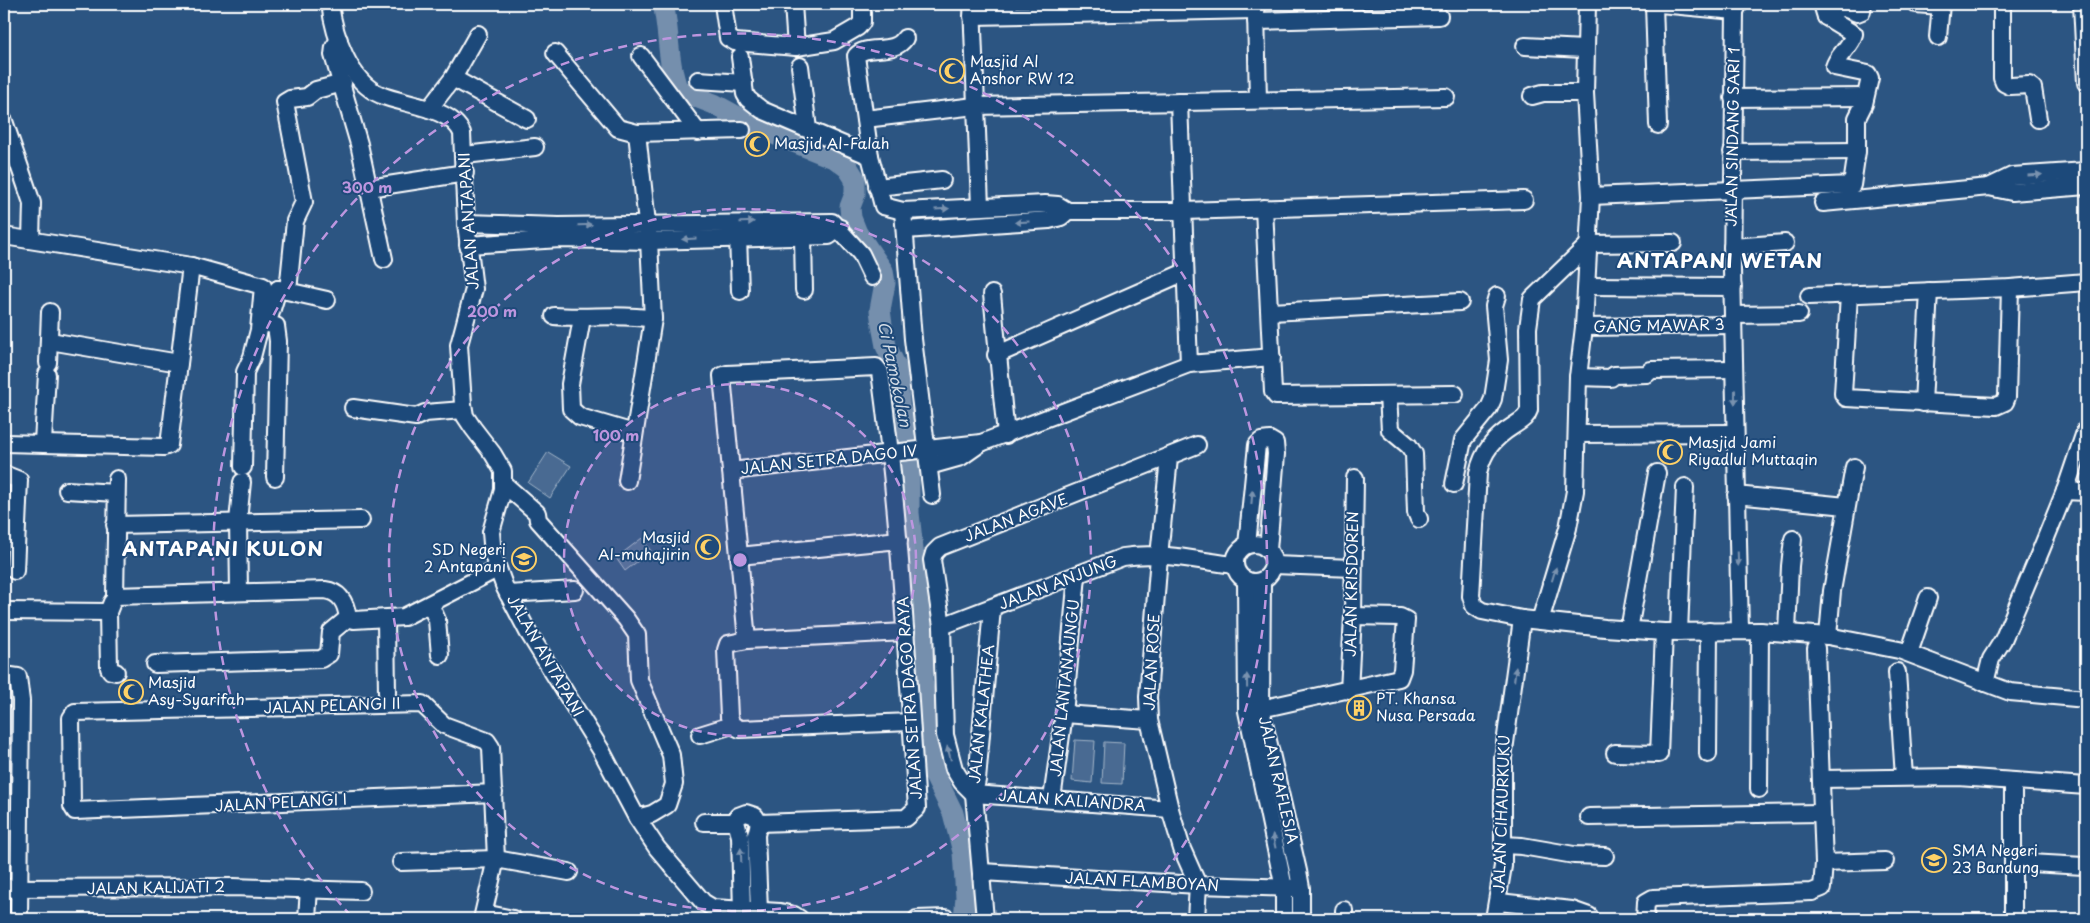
<svg xmlns="http://www.w3.org/2000/svg" width="2090" height="923" font-family="'Playpen Sans',sans-serif">
<style>
.green{fill:#486b92;stroke:#a4b5c8}
.lines{fill:none;stroke-linecap:round;stroke-linejoin:round}
.river{stroke:#748fad;stroke-width:21}
.minor-casing{stroke:#fff;stroke-width:20}
.minor{stroke:#1f4a7a;stroke-width:16}
.oneway{fill:#7992af}
.ring{fill:none;stroke:#bd96df;stroke-width:2.5;stroke-dasharray:9 6}
.labels{text-anchor:middle;stroke-width:4;stroke-linejoin:round;paint-order:stroke}
.poi-label{font-size:15px;fill:#fff;stroke:#1f4a7a;text-anchor:start}
.street-label{font-size:15px;fill:#fff;stroke:#1f4a7a}
.water-label{font-size:16px;font-style:italic;fill:#d5dde6;stroke:#1f4a7a}
.district-label{font-size:20px;font-weight:bold;letter-spacing:1px;fill:#fff;stroke:#1f4a7a}
.centre{fill:#bd96df;stroke:#1f4a7a;stroke-width:2.5}
.ring-label{font-size:15px;text-anchor:middle;font-weight:bold;fill:#bd96df;stroke:#1f4a7a;stroke-width:4;stroke-linejoin:round;paint-order:stroke}
</style>
<rect width="100%" height="100%" fill="#2c5582"/>
<filter id="ink" filterUnits="userSpaceOnUse"><feTurbulence type="fractalNoise" baseFrequency=".02" numOctaves="2"/><feDisplacementMap in="SourceGraphic" scale="10" xChannelSelector="R" yChannelSelector="G"/><feConvolveMatrix kernelMatrix="1 2 1 2 8 2 1 2 1" color-interpolation-filters="sRGB"/></filter>
<g filter="url(#ink)">
<g class="green">
<path d="M548,452l23,14 -21,32 -22,-15z"/>
<path d="M642,538l9,13 -26,20 -9,-13z"/>
<path d="M1075,740l20,1 -3,42 -20,-2z"/>
<path d="M1104,742l20,1 -2,41 -20,-1z"/>
</g>
<g class="lines">
<path class="river" d="M663,4c7,29 4,59 15,86l36,14 42,23 80,32 12,9 7,11v15l-5,13 1,11 6,15 26,38 2,12 -5,27 2,15 4,21 11,23 2,36 10,32v76l5,46 11,62 -3,59 8,43 4,51 19,39 10,39 3,45 -2,22"/>
<defs>
<g id="minor">
<path d="M330,4c4,31 19,78 51,91 23,10 70,12 81,38l4,90 8,66 -15,56 4,59 2,12 8,12 20,26 10,17v19l-12,42 2,23 12,33 23,44 73,118 36,68 20,30 46,54 10,6 67,4 14,3 6,4"/>
<path d="M723,4l5,34 7,4 61,5 38,-6 24,-14 4,-5v-18"/>
<path d="M793,4l3,43"/>
<path d="M972,4l8,203"/>
<path d="M1654,4l4,121"/>
<path d="M1660,4l75,7"/>
<path d="M1739,4l-4,7 -3,259 8,360"/>
<path d="M1916,4l24,2"/>
<path d="M2002,4v74l2,5 6,3 19,-1 4,3 5,31"/>
<path d="M2082,4l4,79"/>
<path d="M1256,11l2,89"/>
<path d="M972,16l284,-6"/>
<path d="M1826,17l15,-10 16,6 5,-2 1,-7"/>
<path d="M1256,21l183,-5"/>
<path d="M1938,37l3,-33"/>
<path d="M339,40l-5,7 -1,8 26,89 25,115"/>
<path d="M1525,46l59,3"/>
<path d="M555,53l63,75 19,5 105,-3"/>
<path d="M641,56l57,76"/>
<path d="M740,57l5,37 3,5 14,11 108,46 13,50 20,5 142,-7 13,1 10,6h116l340,-11"/>
<path d="M800,66l8,63"/>
<path d="M453,78l74,41"/>
<path d="M698,80l46,3"/>
<path d="M1532,96l11,-3h42"/>
<path d="M1733,98l132,-1"/>
<path d="M1179,102l10,262"/>
<path d="M429,109l24,-31 25,-44"/>
<path d="M865,119l110,-13 471,-9"/>
<path d="M4,121l28,82 -1,37"/>
<path d="M1732,152l125,-1"/>
<path d="M465,155l70,-8"/>
<path d="M870,156l-14,-100c10,-13 38,0 49,-18"/>
<path d="M877,187l65,-7"/>
<path d="M1989,187l23,-11 74,-5"/>
<path d="M369,188l96,-15"/>
<path d="M1591,196l261,-11 5,-34v-33l7,-14 6,-26 -2,-4 -34,-7c3,-12 17,-20 20,-33l-28,-17 -4,-13"/>
<path d="M1823,203l166,-16 23,5 74,-6"/>
<path d="M1264,208l9,184 3,4 179,-2"/>
<path d="M903,211l10,128 19,156"/>
<path d="M466,223l93,3 273,-4 29,32 11,23"/>
<path d="M905,230l144,-10 12,-3 7,-6"/>
<path d="M4,236l187,30 72,20 -4,44 -7,27 -7,15 -2,95"/>
<path d="M803,236l1,54"/>
<path d="M738,237l2,54"/>
<path d="M1673,243l-84,1 -57,55 -4,29 1,82c-3,9 -9,11 -16,16 -19,12 -30,25 -35,47l-7,123 3,10 8,5 40,8 83,9 59,4 96,-1 68,5 71,14 111,42 76,7"/>
<path d="M468,245l92,-6 89,2 180,-5 11,-8"/>
<path d="M1732,247l53,-4"/>
<path d="M1587,286l146,1"/>
<path d="M278,289l49,11"/>
<path d="M288,291l7,-70 9,-19 -19,-100 5,-3 17,-2 9,-7 27,-7"/>
<path d="M992,294l14,141"/>
<path d="M1849,295l-6,99 3,4 150,8 9,-4 2,-5 3,-109"/>
<path d="M1809,296l201,-8 76,-6"/>
<path d="M1271,312l189,-10"/>
<path d="M1733,315l66,-1"/>
<path d="M554,316c33,3 67,-3 99,3"/>
<path d="M582,318l-12,66 1,25 9,8 54,16"/>
<path d="M1584,327l149,-2"/>
<path d="M50,341l129,22"/>
<path d="M996,355l189,-83"/>
<path d="M48,363l2,-51"/>
<path d="M1578,377l33,1 3,-3 33,-1 4,-4 83,-1"/>
<path d="M1388,395l2,35 19,16 5,8 2,58 3,7"/>
<path d="M1923,403l6,-112"/>
<path d="M353,408l63,9 9,-4 38,-3"/>
<path d="M1577,434l157,-1"/>
<path d="M43,442l4,-68"/>
<path d="M4,443l160,4 5,-2 22,-179"/>
<path d="M1169,458l-10,98 -11,141 1,23 21,89 12,40 16,36 -2,34"/>
<path d="M929,466l32,-9 20,-14"/>
<path d="M731,471l250,-28 208,-79 83,-7"/>
<path d="M4,474l15,6 -4,91"/>
<path d="M275,477l3,-136 -2,-15 -8,-2v-2l10,-33"/>
<path d="M627,481l26,-162 -4,-78 -12,-108"/>
<path d="M504,484l33,29 1,7 88,99 11,16 2,45 32,75 3,29 -7,21 -15,9 -15,4"/>
<path d="M1454,484l9,-44 26,-32 4,-9 6,-39 -5,-54 3,-10"/>
<path d="M67,490l49,3"/>
<path d="M2065,491l21,1"/>
<path d="M1736,495l110,11"/>
<path d="M115,525l246,-5"/>
<circle cx="1254" cy="563" r="19"/>
<path d="M1247,545l10,-100 4,-4 9,-1 5,3 1,11 -8,96"/>
<path d="M739,556l160,-16"/>
<path d="M1274,565l79,3"/>
<path d="M1246,580l1,131 37,177v31"/>
<path d="M1262,581l-1,129 37,161 3,17v31"/>
<path d="M239,592l-1,-71 4,-39"/>
<path d="M508,594l67,-4"/>
<path d="M115,596l210,-6c15,2 21,13 23,28"/>
<path d="M115,596l2,-117"/>
<path d="M112,602l-4,10 1,56 2,3 5,1"/>
<path d="M430,604l7,16 3,35"/>
<path d="M4,611l104,1"/>
<path d="M348,618l6,2 50,-3 93,-48"/>
<path d="M386,620l1,73"/>
<path d="M1540,621l28,-93 7,-37 3,-114 6,-50 7,-131 -6,-103 2,-89"/>
<path d="M942,626l181,-69c36,-6 76,4 112,8"/>
<path d="M1629,630l28,-157"/>
<path d="M906,632l-159,8 -19,4 -2,6 3,67 3,8 8,4 171,-7"/>
<path d="M1679,632l6,-145"/>
<path d="M1787,632l3,-66 3,-27"/>
<path d="M1828,636l4,-45 22,-124"/>
<path d="M747,640l-25,-264 5,-2 149,-7 4,5c20,145 27,290 37,436l-11,10 -147,5"/>
<path d="M1909,653l19,-55"/>
<path d="M155,664l166,-5 8,-5 2,-22 17,-14"/>
<path d="M1897,672l7,105"/>
<path d="M4,675l14,2 3,24 -2,218"/>
<path d="M1985,683l6,-24 12,-19 38,-90 24,-59 21,-62"/>
<path d="M1349,691l4,-75 2,-138"/>
<path d="M1252,711l147,-33 3,-8 4,-50 -6,-3 -47,-1"/>
<path d="M1064,714l85,6"/>
<path d="M700,735l32,-10"/>
<path d="M1615,753l44,1 5,-122"/>
<path d="M1708,754l1,-123"/>
<path d="M1821,779l137,-2 128,9"/>
<path d="M1759,789l1,-158"/>
<path d="M974,794l-12,-12 -8,-13 -9,-34 -3,-109 -10,-66 2,-7 6,-6 257,-102"/>
<path d="M974,794l196,15"/>
<path d="M1052,799l12,-85 13,-138"/>
<path d="M1589,817l232,-4"/>
<path d="M704,822h32l2,-6 8,-3 9,3 4,7"/>
<path d="M736,822l4,14 2,76"/>
<path d="M1503,845l19,1 52,9 31,1"/>
<path d="M401,862l95,-3 73,13"/>
<path d="M2013,862l71,4"/>
<path d="M1824,863l61,-2"/>
<path d="M982,872l216,13 96,3"/>
<path d="M4,888l229,-1 128,4"/>
<path d="M1499,902l73,8 17,6 2,3"/>
<path d="M759,911l-3,-76 3,-12"/>
<path d="M484,913l29,6"/>
<path d="M307,919l2,-31"/>
<path d="M482,919l14,-60 -5,-112 -4,-6 -43,-16 -22,-21 -347,8 -4,6 1,88 3,5 419,-18"/>
<path d="M917,919l29,-1"/>
<path d="M985,919l-11,-125 3,-14 15,-172"/>
<path d="M1344,919v-9"/>
<path d="M1494,919l9,-53v-108l19,-139"/>
<path d="M1645,919l1,-17 7,-4 159,-6 10,-4 2,-25 -8,-215"/>
<path d="M2013,919v-138"/>
</g>
</defs>
<use href="#minor" class="minor-casing"/>
<use href="#minor" class="minor"/>
</g>
<defs><path id="oneway-solid" d="M-6-.8H1V-3.2L6.5 0L1 3.2V.8H-6Z" transform="scale(1.25)"/></defs>
<g class="oneway">
<use href="#oneway-solid" transform="translate(2035 175) rotate(-4)"/>
<use href="#oneway-solid" transform="translate(942 209) rotate(-3)"/>
<use href="#oneway-solid" transform="translate(747 222) rotate(-1)"/>
<use href="#oneway-solid" transform="translate(1022 222) rotate(176)"/>
<use href="#oneway-solid" transform="translate(585 225) rotate(-1)"/>
<use href="#oneway-solid" transform="translate(689 239) rotate(177)"/>
<use href="#oneway-solid" transform="translate(1735 397) rotate(90)"/>
<use href="#oneway-solid" transform="translate(1252 497) rotate(-85)"/>
<use href="#oneway-solid" transform="translate(1738 559) rotate(88)"/>
<use href="#oneway-solid" transform="translate(1554 574) rotate(-73)"/>
<use href="#oneway-solid" transform="translate(1515 674) rotate(-83)"/>
<use href="#oneway-solid" transform="translate(1247 681) rotate(-91)"/>
<use href="#oneway-solid" transform="translate(949 753) rotate(-105)"/>
<use href="#oneway-solid" transform="translate(1274 841) rotate(-102)"/>
<use href="#oneway-solid" transform="translate(741 855) rotate(-92)"/>
</g>
</g>
<circle cx="740" cy="560" r="176" fill="#bd96df" fill-opacity=".12"/>
<g class="ring">
<circle cx="740" cy="560" r="176"/>
<circle cx="740" cy="560" r="351"/>
<path d="M351 916A527 527 0 1 1 1129 916"/>
</g>
<defs>
<symbol id="mosque-ring" viewBox="-11 -11 22 22"><circle r="9.5" fill="#1f4a7a" stroke="#ffd166" stroke-width="1.5"/><path d="M3.5-4.9A6 6 0 1 0 3.5 4.9A5 5 0 1 1 3.5-4.9Z" fill="#ffd166"/></symbol>
<symbol id="school-ring" viewBox="-11 -11 22 22"><circle r="9.5" fill="#1f4a7a" stroke="#ffd166" stroke-width="1.5"/><path d="M0-5L7-2L0 1L-7-2ZM-4 1L0 2.5L4 1V4Q0 6-4 4Z" fill="#ffd166"/></symbol>
<symbol id="building-ring" viewBox="-11 -11 22 22"><circle r="9.5" fill="#1f4a7a" stroke="#ffd166" stroke-width="1.5"/><path d="M-4-6H4V6H1V3H-1V6H-4ZM-2.5-4.3h1.7v1.8h-1.7ZM.8-4.3h1.7v1.8H.8ZM-2.5-1h1.7V.8h-1.7ZM.8-1h1.7V.8H.8Z" fill="#ffd166"/></symbol>
</defs>
<g fill-rule="evenodd">
<use href="#mosque-ring" x="938" y="57" width="28" height="28"/>
<use href="#mosque-ring" x="743" y="130" width="28" height="28"/>
<use href="#mosque-ring" x="1656" y="438" width="28" height="28"/>
<use href="#mosque-ring" x="694" y="533" width="28" height="28"/>
<use href="#school-ring" x="510" y="545" width="28" height="28"/>
<use href="#mosque-ring" x="117" y="678" width="28" height="28"/>
<use href="#building-ring" x="1345" y="694" width="28" height="28"/>
<use href="#school-ring" x="1920" y="846" width="28" height="28"/>
</g>
<g class="labels">
<g class="poi-label">
<text x="970" y="67">Masjid Al<tspan x="970" dy="17">Anshor RW 12</tspan></text>
<text x="774" y="149">Masjid Al-Falah</text>
<text x="1688" y="448">Masjid Jami<tspan x="1688" dy="17">Riyadlul Muttaqin</tspan></text>
<text x="690" y="543" text-anchor="end">Masjid<tspan x="690" dy="17">Al-muhajirin</tspan></text>
<text x="506" y="555" text-anchor="end">SD Negeri<tspan x="506" dy="17">2 Antapani</tspan></text>
<text x="148" y="688">Masjid<tspan x="148" dy="17">Asy-Syarifah</tspan></text>
<text x="1376" y="704">PT. Khansa<tspan x="1376" dy="17">Nusa Persada</tspan></text>
<text x="1952" y="856">SMA Negeri<tspan x="1952" dy="17">23 Bandung</tspan></text>
</g>
<g class="street-label">
<text transform="translate(1733 137) rotate(-89)" y="5">JALAN SINDANG SARI 1</text>
<text transform="translate(469 221) rotate(-94)" y="5">JALAN ANTAPANI</text>
<text transform="translate(1659 326) rotate(-1)" y="5">GANG MAWAR 3</text>
<text transform="translate(829 460) rotate(-6)" y="5">JALAN SETRA DAGO IV</text>
<text transform="translate(1016 518) rotate(-21)" y="5">JALAN AGAVE</text>
<text transform="translate(1058 583) rotate(-21)" y="5">JALAN ANJUNG</text>
<text transform="translate(1352 584) rotate(-89)" y="5">JALAN KRISDOREN</text>
<text transform="translate(545 656) rotate(60)" y="5">JALAN ANTAPANI</text>
<text transform="translate(1152 662) rotate(-87)" y="5">JALAN ROSE</text>
<text transform="translate(1065 688) rotate(-84)" y="5">JALAN LANTANAUNGU</text>
<text transform="translate(910 698) rotate(-94)" y="5">JALAN SETRA DAGO RAYA</text>
<text transform="translate(332 706) rotate(-2)" y="5">JALAN PELANGI II</text>
<text transform="translate(982 714) rotate(-84)" y="5">JALAN KALATHEA</text>
<text transform="translate(1278 780) rotate(77)" y="5">JALAN RAFLESIA</text>
<text transform="translate(1072 801) rotate(4)" y="5">JALAN KALIANDRA</text>
<text transform="translate(281 803) rotate(-3)" y="5">JALAN PELANGI I</text>
<text transform="translate(1502 814) rotate(-88)" y="5">JALAN CIHAURKUKU</text>
<text transform="translate(1142 882) rotate(3)" y="5">JALAN FLAMBOYAN</text>
<text transform="translate(156 888) rotate(-1)" y="5">JALAN KALIJATI 2</text>
</g>
<g class="water-label">
<text transform="translate(895 374) rotate(78)" y="6">Ci Pamokolan</text>
</g>
<g class="district-label">
<text x="1720" y="268">ANTAPANI WETAN</text>
<text x="223" y="556">ANTAPANI KULON</text>
</g>
</g>
<circle cx="740" cy="560" r="8" class="centre"/>
<g class="ring-label">
<text x="367" y="193">300 m</text>
<text x="492" y="317">200 m</text>
<text x="616" y="441">100 m</text>
</g>
<rect width="2090" height="923" fill="none" stroke="#1f4a7a" stroke-width="20"/>
<rect x="10" y="10" width="2070" height="903" fill="none" stroke="#fff" stroke-width="2" filter="url(#ink)"/>
</svg>
